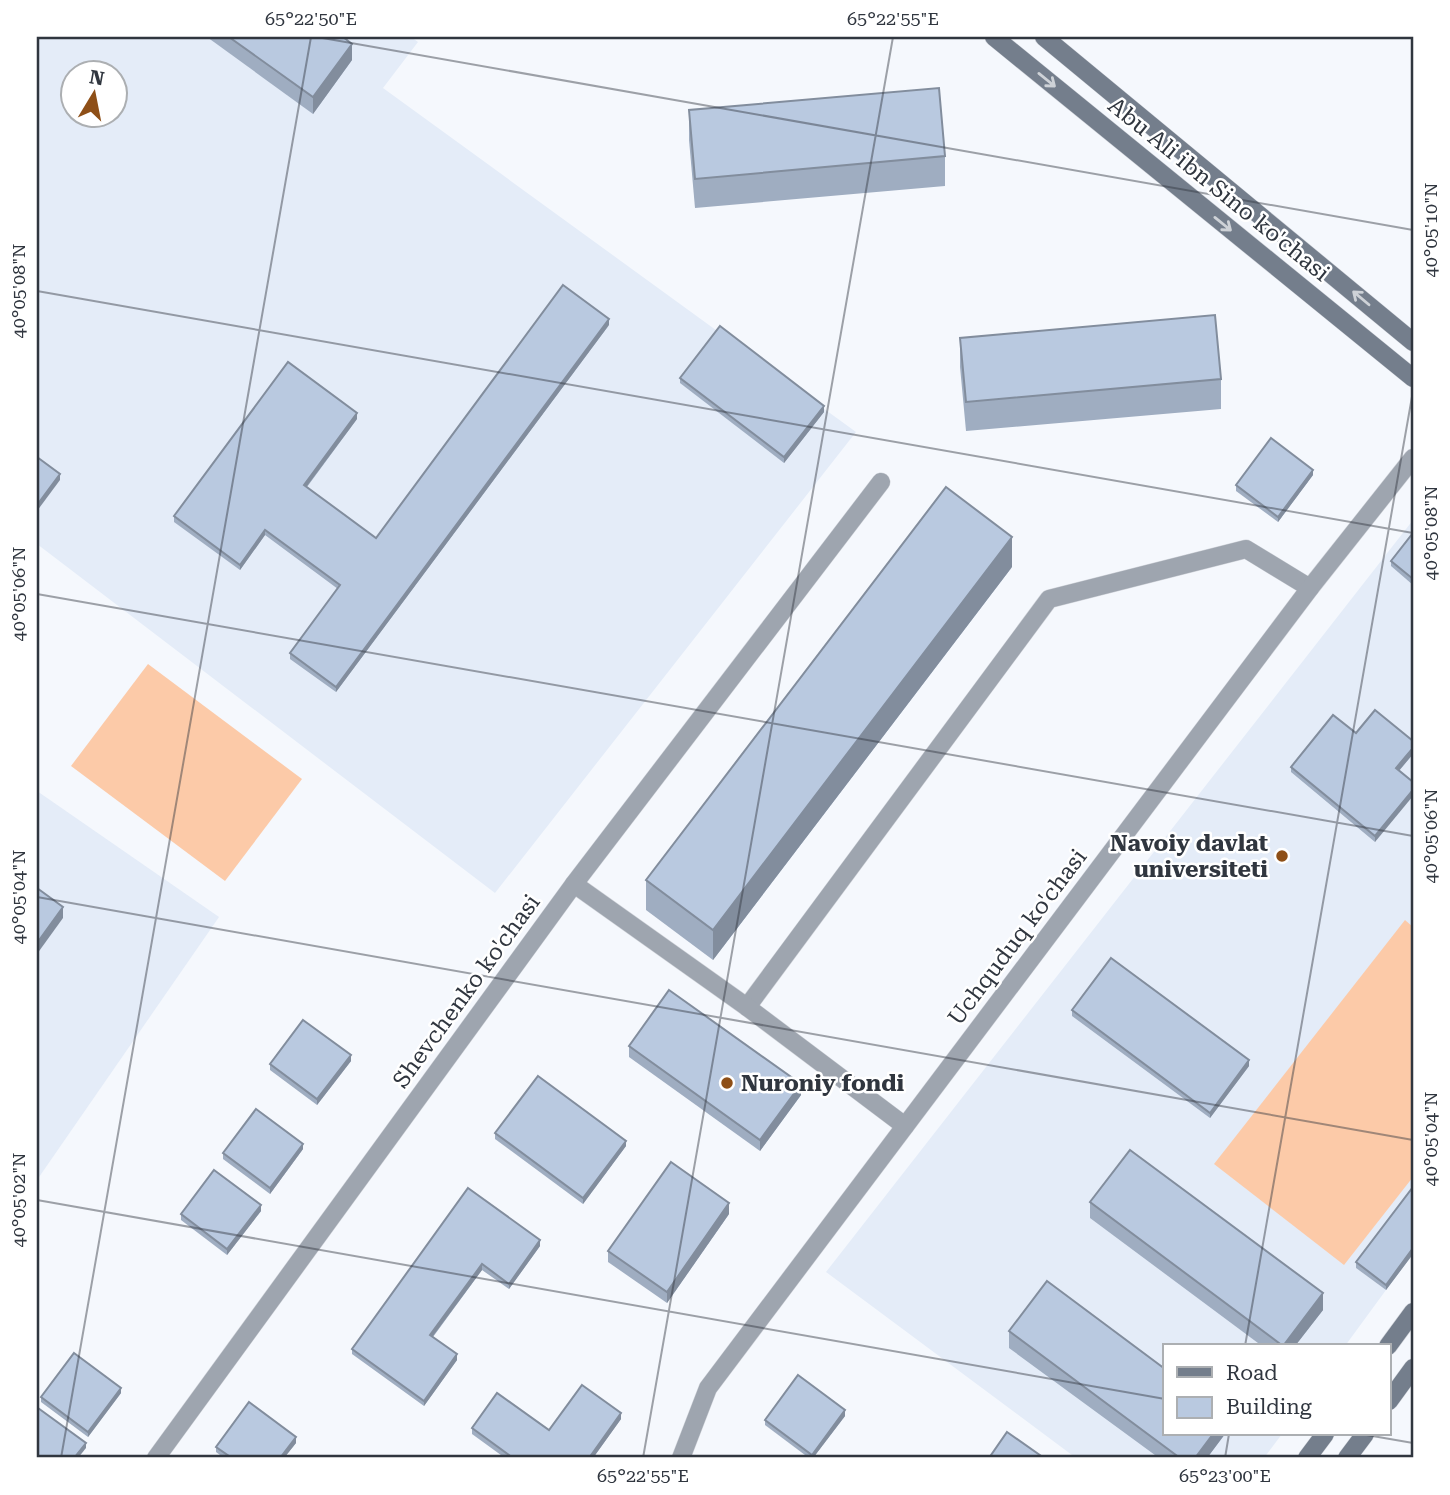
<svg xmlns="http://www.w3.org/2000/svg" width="1450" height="1495" font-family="'Roboto Serif',serif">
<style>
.built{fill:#e4ecf8;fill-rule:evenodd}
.pitch{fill:#fccaa8}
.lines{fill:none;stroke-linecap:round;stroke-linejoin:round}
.street-casing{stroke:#d2d5db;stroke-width:19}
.secondary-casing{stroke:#d2d5db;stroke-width:19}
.street{stroke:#9ea5af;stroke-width:18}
.secondary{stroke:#747e8c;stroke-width:18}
.wall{fill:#9fadc1}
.shaded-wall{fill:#828d9d}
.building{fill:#b9c9e0;stroke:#828d9d;stroke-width:2}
.oneway{stroke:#ced2d7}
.ticks{fill:none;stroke:#30363f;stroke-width:2;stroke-opacity:0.45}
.poi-dot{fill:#8e4f17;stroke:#fff;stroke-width:2.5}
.labels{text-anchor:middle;stroke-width:5;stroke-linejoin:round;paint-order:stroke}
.street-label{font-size:23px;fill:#30363f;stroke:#fff}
.poi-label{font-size:23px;font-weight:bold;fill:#30363f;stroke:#fff;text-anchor:end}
.neatline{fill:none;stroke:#30363f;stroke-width:2.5}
.ticks-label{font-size:18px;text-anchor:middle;fill:#30363f}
</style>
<rect width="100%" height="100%" fill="#f5f8fd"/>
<g class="built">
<path d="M37,37h374l7,5 -35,46 473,344 -361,461 -458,-349zM74,74h42v42h-42z"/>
<path d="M1413,520v672l-57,76 30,22 -41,56h-180v88h117l-18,24h-188l-250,-186z"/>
<path d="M37,791l182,126 -182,263z"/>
</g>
<g class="pitch">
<path d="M148,664l154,115 -77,102 -154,-115z"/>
<path d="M1405,920l8,7v250l-69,88 -130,-101z"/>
</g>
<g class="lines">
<defs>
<g id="street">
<path d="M574,884l307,-402"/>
<path d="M747,1007l302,-408 197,-50 64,39"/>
<path d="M156,1458l418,-574 173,123 158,119"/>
<path d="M681,1458l27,-70 602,-800 103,-130"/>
</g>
<g id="secondary">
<path d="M994,37l419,341"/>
<path d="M1044,37l369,305"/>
<path d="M1388,1346l25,-34"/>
<path d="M1389,1401l24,-33"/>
<path d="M1307,1458l18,-24"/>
<path d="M1347,1458l18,-24"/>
</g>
</defs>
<use href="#street" class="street-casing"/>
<use href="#secondary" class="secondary-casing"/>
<use href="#street" class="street"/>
<use href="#secondary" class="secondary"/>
</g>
<g class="wall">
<path d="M207,37h136l9,23 -39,54z"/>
<path d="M689,110l256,46v30l-250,22 -6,-68z"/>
<path d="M609,325l-273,367 -46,-33v-6l48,-64 -73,-54 -25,35 -66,-48v-6l183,-97 -50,68 69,51z"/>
<path d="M960,338l261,41v30l-255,22 -6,-64z"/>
<path d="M680,378l144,34 -40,51 -104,-80z"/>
<path d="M1313,475l-35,47 -42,-31v-6z"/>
<path d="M1413,533v52l-22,-19v-5z"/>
<path d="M1012,567l-299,393 -67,-50v-30z"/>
<path d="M1356,733l57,8v13l-14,17 -24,71 -84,-70v-5z"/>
<path d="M1072,1010l177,56 -39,52 -138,-102z"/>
<path d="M629,1046l172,49 -41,56 -131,-94z"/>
<path d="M351,1061l-34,44 -47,-35v-6z"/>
<path d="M495,1133l131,13 -43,58 -88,-65z"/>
<path d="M303,1149l-33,45 -47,-35v-6z"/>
<path d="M1413,1187v67l-27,36 -30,-22v-6z"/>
<path d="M468,1188l72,58 -31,43 -27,-19 -49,67 24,23 -33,46 -72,-52v-5z"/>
<path d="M1090,1202l233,108 -28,36h-33l-172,-128z"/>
<path d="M261,1211l-34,44 -46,-35v-6z"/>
<path d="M729,1214l-62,89 -59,-41v-11z"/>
<path d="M1009,1331l156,103h60l-18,24h-48l-150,-110z"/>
<path d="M121,1393l-33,44 -47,-35v-5z"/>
<path d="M845,1416l-32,42h-4l-44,-33v-5z"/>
<path d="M621,1419l-28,39h-88l-33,-24v-6l77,2z"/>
<path d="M296,1443l-12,15h-60l-8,-6v-5z"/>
</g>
<g class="shaded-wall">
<path d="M352,44v16l-39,54v-17z"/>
<path d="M609,319v6l-273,367v-5z"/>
<path d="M824,406v6l-40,51v-6z"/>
<path d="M357,413v6l-53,71v-5z"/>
<path d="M1313,470v5l-35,47v-5z"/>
<path d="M60,474v6l-23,31v-6z"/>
<path d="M265,530v5l-25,35v-5z"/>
<path d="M1012,537v30l-299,393v-30z"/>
<path d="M1413,748v6l-17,20v-6z"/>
<path d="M1413,790v6l-38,46v-6z"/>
<path d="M63,907v11l-26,36v-11z"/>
<path d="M351,1055v6l-34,44v-6z"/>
<path d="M1249,1060v6l-39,52v-5z"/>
<path d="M801,1084v11l-41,56v-11z"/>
<path d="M626,1141v5l-43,58v-6z"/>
<path d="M303,1144v5l-33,45v-6z"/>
<path d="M729,1203v11l-62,89v-11z"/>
<path d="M261,1205v6l-34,44v-6z"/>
<path d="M540,1240v6l-31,43v-5z"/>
<path d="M1413,1248v6l-27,36v-5z"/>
<path d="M482,1264v6l-52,70v-5z"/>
<path d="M1323,1293v17l-28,36h-12z"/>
<path d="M457,1354v6l-33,46v-5z"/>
<path d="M121,1388v5l-33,44v-5z"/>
<path d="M845,1410v6l-32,42h-1v-3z"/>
<path d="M621,1413v6l-28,39h-4z"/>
<path d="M1213,1434h12l-18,24h-12z"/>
<path d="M296,1437v6l-12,15h-4z"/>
<path d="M86,1443v5l-8,10h-4z"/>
</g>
<g class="building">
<path d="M229,37h114l9,7 -39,53z"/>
<path d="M939,88l6,68 -250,23 -6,-69z"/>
<path d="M563,285l46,34 -273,368 -46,-34 50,-68 -75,-55 -25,35 -66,-49 114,-154 69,51 -53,72 72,53z"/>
<path d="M1215,315l6,64 -255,23 -6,-64z"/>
<path d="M720,326l104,80 -40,51 -104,-79z"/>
<path d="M1271,438l42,32 -35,47 -42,-32z"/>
<path d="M37,457l23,17 -23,31z"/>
<path d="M946,487l66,50 -299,393 -67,-50z"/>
<path d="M1413,533v46l-22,-18z"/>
<path d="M1375,710l38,31v7l-17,20 17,14v8l-38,46 -84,-69 42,-52 23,18z"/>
<path d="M37,888l26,19 -26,36z"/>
<path d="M1111,958l138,102 -39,53 -138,-103z"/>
<path d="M669,990l132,94 -41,56 -131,-94z"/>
<path d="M303,1020l48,35 -34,44 -47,-35z"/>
<path d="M538,1076l88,65 -43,57 -88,-65z"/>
<path d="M256,1109l47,35 -33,44 -47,-35z"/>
<path d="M1130,1150l193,143 -40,53 -193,-144z"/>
<path d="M671,1162l58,41 -62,89 -59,-41z"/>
<path d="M214,1170l47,35 -34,44 -46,-35z"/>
<path d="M1413,1187v61l-27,37 -30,-23z"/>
<path d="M468,1188l72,52 -31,44 -27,-20 -52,71 27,19 -33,47 -72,-52z"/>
<path d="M1047,1281l118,88v65h48l-18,24h-15l-171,-127z"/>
<path d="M74,1353l47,35 -33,44 -47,-35z"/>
<path d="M798,1375l47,35 -33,45 -47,-35z"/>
<path d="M582,1385l39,28 -32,45h-76l-41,-30 25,-35 52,37z"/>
<path d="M249,1402l47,35 -16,21h-48l-16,-11z"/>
<path d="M38,1408l48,35 -12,15h-37v-48z"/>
<path d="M1007,1432l37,26h-55z"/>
</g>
<defs><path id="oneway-shaft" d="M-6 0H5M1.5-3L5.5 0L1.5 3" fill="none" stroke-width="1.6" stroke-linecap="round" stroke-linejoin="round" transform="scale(1.75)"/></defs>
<g class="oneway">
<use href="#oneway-shaft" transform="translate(1047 80) rotate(39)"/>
<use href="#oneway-shaft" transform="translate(1223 224) rotate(39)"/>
<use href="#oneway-shaft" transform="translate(1361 298) rotate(-140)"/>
</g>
<path class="ticks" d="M317,37l1096,193M37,291l1376,242M37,594l1376,242M37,897l1376,243M37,1200l1128,199M1245,1346l168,-955M1361,1434l52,9M61,1458l250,-1421M643,1458l250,-1421M1225,1458l4,-24"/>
<g class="poi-dot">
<circle cx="1282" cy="856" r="7"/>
<circle cx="727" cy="1083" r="7"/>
</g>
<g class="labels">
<g class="street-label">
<text transform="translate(1219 189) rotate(39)" y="8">Abu Ali ibn Sino ko'chasi</text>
<text transform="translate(1017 937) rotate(-53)" y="8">Uchquduq ko'chasi</text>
<text transform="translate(466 991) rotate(-54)" y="8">Shevchenko ko'chasi</text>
</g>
<g class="poi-label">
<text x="1268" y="851">Navoiy davlat<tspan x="1268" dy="26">universiteti</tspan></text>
<text x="741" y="1091" text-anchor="start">Nuroniy fondi</text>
</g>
</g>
<rect width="1450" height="1495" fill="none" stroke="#ffffff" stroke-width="77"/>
<rect x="1163" y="1344" width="228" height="91" fill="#ffffff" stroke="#acafb2" stroke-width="2"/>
<rect x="1177" y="1367" width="35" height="10" fill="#747e8c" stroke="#acafb2" stroke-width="2"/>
<text x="1226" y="1380" font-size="21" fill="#30363f">Road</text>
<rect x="1177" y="1397" width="35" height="21" fill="#b9c9e0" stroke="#acafb2" stroke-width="2"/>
<text x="1226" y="1414" font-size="21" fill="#30363f">Building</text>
<g transform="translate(94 94) rotate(10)"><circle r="33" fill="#ffffff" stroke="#acafb2" stroke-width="2"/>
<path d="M0-5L12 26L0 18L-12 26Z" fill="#8e4f17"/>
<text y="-10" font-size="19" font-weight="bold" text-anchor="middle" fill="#30363f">N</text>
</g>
<rect x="38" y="38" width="1374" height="1418" class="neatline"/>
<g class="ticks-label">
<text x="311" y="25">65°22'50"E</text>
<text x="893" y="25">65°22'55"E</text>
<text transform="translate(1431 230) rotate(-90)" y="6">40°05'10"N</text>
<text transform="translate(19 291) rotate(-90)" y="6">40°05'08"N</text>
<text transform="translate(1431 533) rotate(-90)" y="6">40°05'08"N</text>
<text transform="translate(19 594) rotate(-90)" y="6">40°05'06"N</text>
<text transform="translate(1431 836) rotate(-90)" y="6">40°05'06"N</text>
<text transform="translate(19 897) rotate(-90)" y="6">40°05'04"N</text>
<text transform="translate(1431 1139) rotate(-90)" y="6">40°05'04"N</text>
<text transform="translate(19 1200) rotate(-90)" y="6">40°05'02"N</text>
<text x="643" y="1482">65°22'55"E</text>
<text x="1225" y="1482">65°23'00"E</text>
</g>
</svg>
